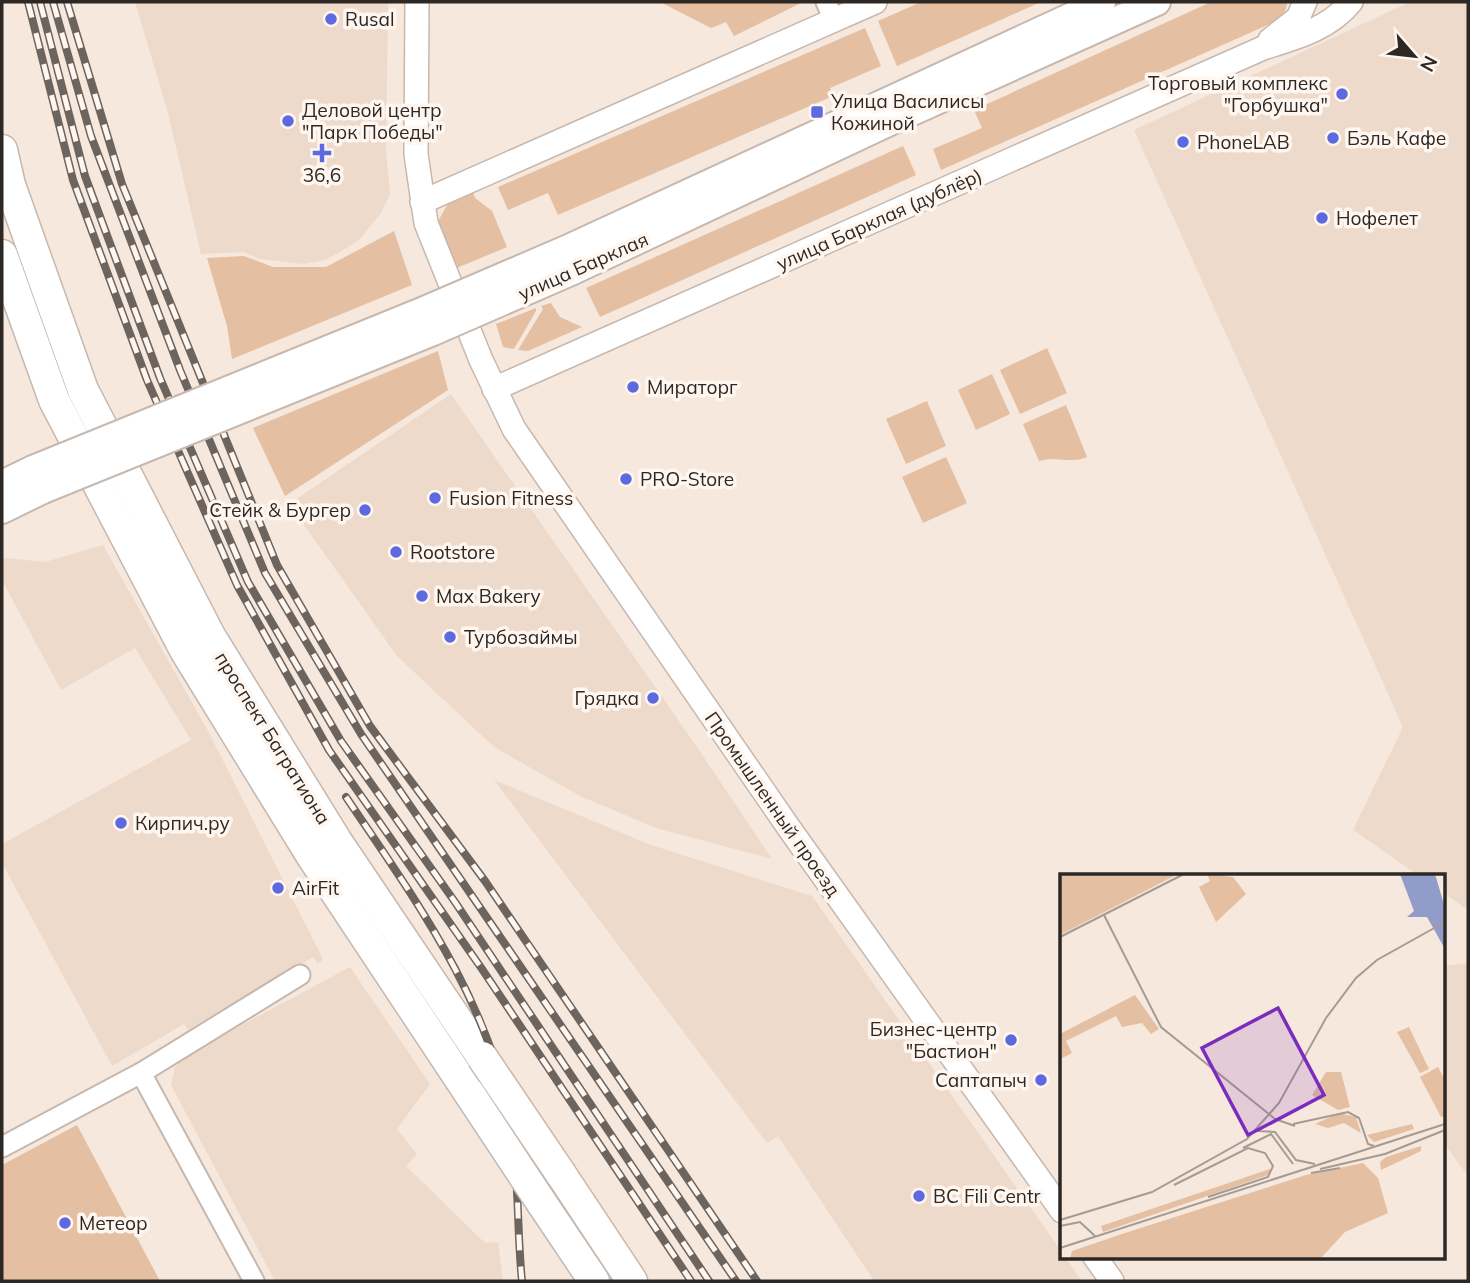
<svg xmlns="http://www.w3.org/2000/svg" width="1470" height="1283" font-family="Mulish,sans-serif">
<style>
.built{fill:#eedaca}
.green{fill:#e4bfa2}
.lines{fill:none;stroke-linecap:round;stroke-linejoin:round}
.minor-casing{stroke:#c6b8ae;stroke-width:23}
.tertiary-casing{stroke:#c6b8ae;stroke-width:26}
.secondary-casing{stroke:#c6b8ae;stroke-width:30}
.primary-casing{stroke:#c6b8ae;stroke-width:33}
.minor{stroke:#fff;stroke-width:19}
.tertiary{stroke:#fff;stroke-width:23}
.secondary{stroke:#fff;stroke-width:26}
.primary{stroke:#fff;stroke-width:30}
.rail-casing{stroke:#6c645e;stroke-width:8}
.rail{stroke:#fff6f0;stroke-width:5;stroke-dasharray:16;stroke-linecap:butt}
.secondary-bridge-casing{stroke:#c6b8ae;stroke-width:30;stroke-linecap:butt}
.primary-bridge-casing{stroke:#c6b8ae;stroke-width:33;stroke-linecap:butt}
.secondary-bridge{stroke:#fff;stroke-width:26}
.primary-bridge{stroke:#fff;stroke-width:30}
.poi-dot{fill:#5c69e1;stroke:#fff6f0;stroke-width:2.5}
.labels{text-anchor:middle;stroke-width:7;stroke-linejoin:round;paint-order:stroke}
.poi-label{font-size:19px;fill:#2d2824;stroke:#fff6f0;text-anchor:start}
.street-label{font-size:19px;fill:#2d2824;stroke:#fff6f0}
.inset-road{fill:none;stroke:#a69b93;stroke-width:2}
.view{fill:#7b2cbf;fill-opacity:0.15;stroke:#7b2cbf;stroke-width:3.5}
.inset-edge{fill:none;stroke:#2d2824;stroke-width:3.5}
</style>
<rect width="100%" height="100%" fill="#f6e8dd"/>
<g class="built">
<path d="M135,2h253l-2,148 4,44 -9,19 -22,27 -33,20 -23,4 -43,-5 -16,-7 -43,2 -33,-141z"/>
<path d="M1410,2h58v908l-24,-17v-18h-26l-65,-45 50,-103 -269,-597z"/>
<path d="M451,394l244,350 77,115 -116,-31 -76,-32 -86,-49 -97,-91 -108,-152z"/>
<path d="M103,545l105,186 115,228 -5,5 -5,-7 -125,73 -4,-6 -72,42 -110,-203v-19l189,-104 -56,-92 -74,42 -59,-110v-19l4,-3 39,4z"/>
<path d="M494,780l157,65 161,51 270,385h-208l-96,-145 -11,7z"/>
<path d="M1468,963v213l-24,-33v-177z"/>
<path d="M350,967l80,117 -33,45 20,25 -11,12 79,77 13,-1 5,39h-228l-104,-196 4,-18 11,-12z"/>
</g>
<g class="green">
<path d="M660,2h143l-69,34 -8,-14 -15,6z"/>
<path d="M921,2h120l-144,64 -19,-45z"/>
<path d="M1211,2h76c0,9 -5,15 -13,20l-333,148 -8,-21 49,-21 -8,-18z"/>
<path d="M865,28l16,38 -51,22 3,8 -275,119 -10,-22 -40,17 -10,-23z"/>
<path d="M903,146l13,29 -316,142 -14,-29z"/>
<path d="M470,185l5,13 17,13 15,36 -55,23 -17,-43 18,-33z"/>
<path d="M394,231l18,54 -180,74 -5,-33 -20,-68 37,-2 29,11h53z"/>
<path d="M551,303l9,14 22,10 -54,24 -10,-1 25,-41 -2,-3z"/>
<path d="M536,308v3l-22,38 -11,-2 -7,-23z"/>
<path d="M1047,348l20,45 -47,21 -20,-44z"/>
<path d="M438,351l10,39 -163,106 -32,-68z"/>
<path d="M992,374l18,40 -34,16 -18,-40z"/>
<path d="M927,401l19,45 -40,18 -20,-45z"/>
<path d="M1066,405l21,52c-15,7 -31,-1 -48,4l-16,-37z"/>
<path d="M946,457l21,46 -44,20 -21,-46z"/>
<path d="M77,1125l83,156h-158v-116z"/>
</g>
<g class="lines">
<defs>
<g id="minor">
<path d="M826,2l8,18"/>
<path d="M141,1073l113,208"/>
<path d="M2,1147l139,-74 159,-98"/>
</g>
<g id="tertiary">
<path d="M417,2l-1,152 10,69 55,137 33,69 275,399 273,383"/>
<path d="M1270,40l28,-22 7,-16"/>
<path d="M422,202l453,-200"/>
<path d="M494,389l769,-341c32,-10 66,-19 88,-46"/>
<path d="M1095,1257l17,24"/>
</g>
<g id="secondary">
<path d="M564,250l538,-248"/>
<path d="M573,271l317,-149 267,-120"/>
<path d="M2,484l31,-15"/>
<path d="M2,510l41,-20"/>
</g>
<g id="primary">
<path d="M2,150l8,35 73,205 127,246 126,204 146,217"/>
<path d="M2,255l52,145 132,252 125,203 158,238"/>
<path d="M561,1174l71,107"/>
<path d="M541,1202l53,79"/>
</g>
</defs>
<use href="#minor" class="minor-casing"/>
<use href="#tertiary" class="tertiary-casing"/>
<use href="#secondary" class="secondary-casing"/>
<use href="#primary" class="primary-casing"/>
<use href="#minor" class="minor"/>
<use href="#tertiary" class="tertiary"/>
<use href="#secondary" class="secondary"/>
<use href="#primary" class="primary"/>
<defs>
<g id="rail">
<path d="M28,2l45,178 74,200 90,205 92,165 153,219 209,312"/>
<path d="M40,2l45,174 75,202 88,204 93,159 114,161 254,379"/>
<path d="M53,2l38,134 89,234 85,203 96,161 375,547"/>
<path d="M67,2l55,182 155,381 93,161 115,155 272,400"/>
<path d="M346,797c69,102 148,210 166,336 7,49 5,99 10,148"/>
</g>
</defs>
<use href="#rail" class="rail-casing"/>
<use href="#rail" class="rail"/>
<defs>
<g id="secondary-bridge">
<path d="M33,469l389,-158 142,-61"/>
<path d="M43,490l390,-158 140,-61"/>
</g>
<g id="primary-bridge">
<path d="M482,1057l79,117"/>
<path d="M469,1093l72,109"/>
</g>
</defs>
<use href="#secondary-bridge" class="secondary-bridge-casing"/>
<use href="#primary-bridge" class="primary-bridge-casing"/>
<use href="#secondary-bridge" class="secondary-bridge"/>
<use href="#primary-bridge" class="primary-bridge"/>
</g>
<g class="poi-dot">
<circle cx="331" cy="19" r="7"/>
<circle cx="1342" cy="94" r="7"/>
<rect x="810" y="105" width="14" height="14" rx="3.5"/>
<circle cx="288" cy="121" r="7"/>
<circle cx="1333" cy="138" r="7"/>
<circle cx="1183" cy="142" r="7"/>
<path d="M318.5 142.5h7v7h7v7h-7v7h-7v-7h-7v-7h7z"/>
<circle cx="1322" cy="218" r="7"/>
<circle cx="633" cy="387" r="7"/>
<circle cx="626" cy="479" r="7"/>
<circle cx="435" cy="498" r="7"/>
<circle cx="365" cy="510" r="7"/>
<circle cx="396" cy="552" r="7"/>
<circle cx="422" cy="596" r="7"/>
<circle cx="450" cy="637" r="7"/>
<circle cx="653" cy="698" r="7"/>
<circle cx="121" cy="823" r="7"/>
<circle cx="278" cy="888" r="7"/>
<circle cx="1011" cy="1040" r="7"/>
<circle cx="1041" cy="1080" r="7"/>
<circle cx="919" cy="1196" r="7"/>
<circle cx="65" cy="1223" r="7"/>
</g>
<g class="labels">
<g class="poi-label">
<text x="345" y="26">Rusal</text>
<text x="1328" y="90" text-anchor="end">Торговый комплекс<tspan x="1328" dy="22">"Горбушка"</tspan></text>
<text x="831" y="108">Улица Василисы<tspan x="831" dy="22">Кожиной</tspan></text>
<text x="302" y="117">Деловой центр<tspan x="302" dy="22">"Парк Победы"</tspan></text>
<text x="1347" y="145">Бэль Кафе</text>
<text x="1197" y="149">PhoneLAB</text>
<text x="322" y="182" text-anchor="middle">36,6</text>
<text x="1336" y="225">Нофелет</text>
<text x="647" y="394">Мираторг</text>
<text x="640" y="486">PRO-Store</text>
<text x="449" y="505">Fusion Fitness</text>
<text x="351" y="517" text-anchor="end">Стейк &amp; Бургер</text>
<text x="410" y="559">Rootstore</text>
<text x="436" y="603">Max Bakery</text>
<text x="464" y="644">Турбозаймы</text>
<text x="639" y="705" text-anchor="end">Грядка</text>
<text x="135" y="830">Кирпич.ру</text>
<text x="292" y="895">AirFit</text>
<text x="997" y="1036" text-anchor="end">Бизнес-центр<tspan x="997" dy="22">"Бастион"</tspan></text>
<text x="1027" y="1087" text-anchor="end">Саптапыч</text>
<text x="933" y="1203">BC Fili Centr</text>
<text x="79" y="1230">Метеор</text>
</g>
<g class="street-label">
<text transform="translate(879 219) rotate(-24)" y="7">улица Барклая (дублёр)</text>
<text transform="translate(583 266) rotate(-24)" y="7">улица Барклая</text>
<text transform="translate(273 738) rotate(58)" y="7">проспект Багратиона</text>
<text transform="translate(773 804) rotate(55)" y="7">Промышленный проезд</text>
</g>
</g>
<g transform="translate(1060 874)">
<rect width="385" height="385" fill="#f6e8dd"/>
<path d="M0,0h118l-118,61zM147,0l26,3 13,17 -30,28 -17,-35 11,-6zM75,121l24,34 -8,5 -9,-11 -20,4 -6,-11 -50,25 6,12 -12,6v-25zM349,153l20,42 -9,4 -23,-41zM378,193l7,13v36l-4,1 -21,-40zM266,198h15l9,35 -12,3 -26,-15zM279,239l17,4 5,16 -17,-10 -16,5 -13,-4zM352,250l2,5 -40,13 -7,-7zM361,272v5l-40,19 -1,-8 6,-5zM303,289l15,15 10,35 -43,19 -25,27h-250l2,-8 53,-18 181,-58zM210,295l1,5 -168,58 -2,-6z" fill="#e4bfa2"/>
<path d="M340,0h35l10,34v41l-18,-32h-20l7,-6z" fill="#919cca"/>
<path class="inset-road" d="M44,41l57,112 114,92 20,7M0,63l124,-63M233,250l55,-12 11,6 9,26 6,2M198,257l17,1 21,28 19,4M183,274l28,-14 22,30M260,295l65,-15 60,-24M251,299l29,-5M114,311l74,-37 17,5 8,13 -5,11 -60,20M0,346l92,-28 95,-53 32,-36 47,-85 30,-40 21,-18 68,-38M0,352l20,-4 15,14M0,374l385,-124"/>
<path class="view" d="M218,134l46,87 -76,40 -46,-87z"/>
<rect width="385" height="385" class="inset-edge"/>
</g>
<rect width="1470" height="1283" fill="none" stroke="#2d2824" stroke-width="7"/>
<g transform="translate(1414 56) rotate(118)" stroke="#fff6f0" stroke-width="5" paint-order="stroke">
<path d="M0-5L12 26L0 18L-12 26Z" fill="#2d2824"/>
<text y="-10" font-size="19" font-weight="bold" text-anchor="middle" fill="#2d2824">N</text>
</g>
</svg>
